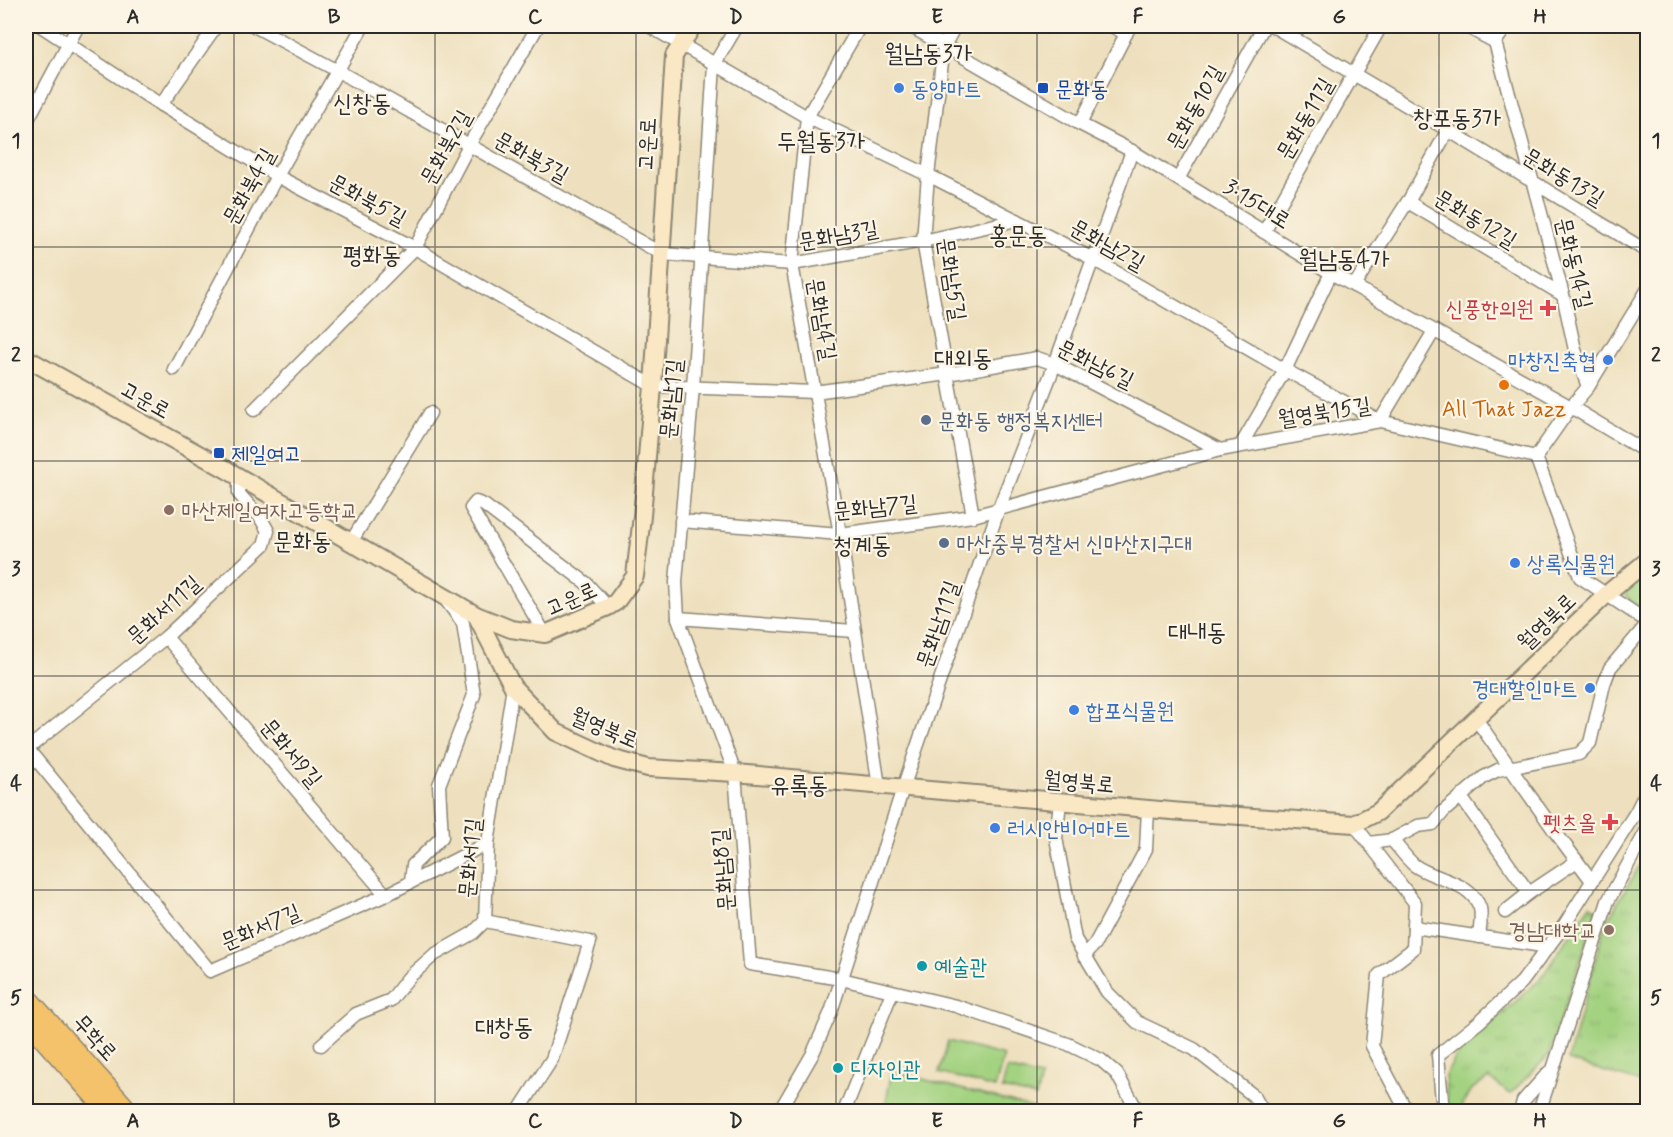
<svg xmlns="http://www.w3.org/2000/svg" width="1673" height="1137" font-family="Mynerve,'Poor Story',sans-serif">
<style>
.park{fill:url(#park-tufts);stroke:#677e56;stroke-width:1.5}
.garden{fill:#a3d280;stroke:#677e56;stroke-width:1.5}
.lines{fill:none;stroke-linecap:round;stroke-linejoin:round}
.minor-casing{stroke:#8c8674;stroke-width:15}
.secondary-casing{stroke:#8c8674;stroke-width:20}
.primary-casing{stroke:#8c8674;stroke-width:21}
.minor{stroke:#fff;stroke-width:12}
.secondary{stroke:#fae7c3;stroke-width:16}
.primary{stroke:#f3c26a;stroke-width:18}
.grid{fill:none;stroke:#2b2b2b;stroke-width:1.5;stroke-opacity:0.55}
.shop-dot{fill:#3f7fe0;stroke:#fcf5e5;stroke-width:2}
.transit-dot{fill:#1a4fb4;stroke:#fcf5e5;stroke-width:2}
.health-dot{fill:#e0444e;stroke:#fcf5e5;stroke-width:2}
.food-dot{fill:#e8710a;stroke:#fcf5e5;stroke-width:2}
.service-dot{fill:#5c6f8a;stroke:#fcf5e5;stroke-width:2}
.education-dot{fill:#8d6e63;stroke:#fcf5e5;stroke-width:2}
.culture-dot{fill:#0f9aa8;stroke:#fcf5e5;stroke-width:2}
.labels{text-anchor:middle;stroke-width:4.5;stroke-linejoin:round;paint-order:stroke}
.shop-label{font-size:22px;fill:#366cbe;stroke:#fcf5e5;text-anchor:start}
.transit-label{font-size:22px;fill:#164399;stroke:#fcf5e5;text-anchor:start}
.street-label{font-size:22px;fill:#2b2b2b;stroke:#fcf5e5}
.health-label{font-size:22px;fill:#be3a42;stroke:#fcf5e5;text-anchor:end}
.food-label{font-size:22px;fill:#c56008;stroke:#fcf5e5}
.service-label{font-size:22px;fill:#4e5e75;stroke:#fcf5e5;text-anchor:start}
.education-label{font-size:22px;fill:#785e54;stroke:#fcf5e5;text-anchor:start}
.culture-label{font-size:22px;fill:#0d838f;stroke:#fcf5e5;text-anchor:start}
.neighbourhood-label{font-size:24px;fill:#2b2b2b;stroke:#fcf5e5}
.neatline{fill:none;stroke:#2b2b2b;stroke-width:2}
.grid-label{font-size:20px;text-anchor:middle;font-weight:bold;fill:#2b2b2b}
</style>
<defs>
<pattern id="park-tufts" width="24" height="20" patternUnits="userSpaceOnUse" patternTransform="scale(1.5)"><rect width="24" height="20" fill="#a3d280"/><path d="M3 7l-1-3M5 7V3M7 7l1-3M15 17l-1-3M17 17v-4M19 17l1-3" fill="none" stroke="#8cb46f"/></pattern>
</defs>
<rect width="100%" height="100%" fill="#fcf5e5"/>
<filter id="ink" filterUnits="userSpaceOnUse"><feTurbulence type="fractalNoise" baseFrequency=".0167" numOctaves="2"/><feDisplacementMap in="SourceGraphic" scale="12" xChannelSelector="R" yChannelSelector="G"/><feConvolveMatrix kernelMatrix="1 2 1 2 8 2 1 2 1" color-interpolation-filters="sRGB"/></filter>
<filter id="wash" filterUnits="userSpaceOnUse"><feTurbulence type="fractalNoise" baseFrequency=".008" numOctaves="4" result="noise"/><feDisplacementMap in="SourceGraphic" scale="24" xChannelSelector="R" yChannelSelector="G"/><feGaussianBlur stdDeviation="1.35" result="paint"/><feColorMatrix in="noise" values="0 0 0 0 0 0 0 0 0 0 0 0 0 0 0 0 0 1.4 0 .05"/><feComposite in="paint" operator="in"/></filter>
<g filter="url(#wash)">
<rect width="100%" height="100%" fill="#eee0be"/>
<g class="park">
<path d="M1647,567v46l-17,-12 -8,-12z"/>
<path d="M1647,853v232l-79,-25 37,-136z"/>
<path d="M1590,905l7,5 -48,145 -39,39 -21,-16 -17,11 -11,19 -13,2 -3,-34 12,-21 84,-77z"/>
</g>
<g class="garden">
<path d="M948,1041l56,15 -9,32 -56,-15z"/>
<path d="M1007,1069l34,8 -5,20 -34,-8z"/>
<path d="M892,1071l153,40h-161z"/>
</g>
</g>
<g filter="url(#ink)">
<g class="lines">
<defs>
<g id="minor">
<path d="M41,26l120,79 116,71 138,72 238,138 161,6 134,-18 89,-16 18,6 165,86"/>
<path d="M254,26l84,45 324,183 130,10 131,-23 94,-21"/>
<path d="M649,26l158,91 121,58 165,84 192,111 95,51 54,-90"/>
<path d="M737,26l-23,39 -21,322 -17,195 2,36 57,155 15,191 91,15 115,27 112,38 33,16 16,14 21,38"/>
<path d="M860,26l-53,91 -15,147 48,270 39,252"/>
<path d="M910,26l170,98 52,27 199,122 240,134 77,46"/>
<path d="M955,26l-11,20 -16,129 -5,66 50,275"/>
<path d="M1112,26l14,8"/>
<path d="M1273,26l175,104 200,122"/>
<path d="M1465,26l30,16 68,253 12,55 13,37"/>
<path d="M1495,42l12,-16"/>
<path d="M161,105l55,-79"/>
<path d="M26,123l52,-97"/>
<path d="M1080,124l50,-98"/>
<path d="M1448,130l-40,72 155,93"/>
<path d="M1178,179l86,-153"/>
<path d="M1264,232l117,-206"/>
<path d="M1354,286l54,-85"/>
<path d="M174,369l103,-193 86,-150"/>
<path d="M254,410l161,-162 54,-103 69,-119"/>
<path d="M1241,445l44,-75 46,-97"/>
<path d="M1536,457l44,120 68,45"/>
<path d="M1536,457l35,-50 17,-20 60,-98"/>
<path d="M681,521l159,13 133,-18 247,-66 160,-29 156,36"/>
<path d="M351,542l79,-129"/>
<path d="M678,618l176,13"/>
<path d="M545,634l-74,-126 5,-6 8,3 102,78 22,24"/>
<path d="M166,637l220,258"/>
<path d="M1476,719l80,114 36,48"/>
<path d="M26,747l184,224 176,-76 102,-52"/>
<path d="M26,750l140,-113 98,-92 4,-14 -8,-14 -21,-23v-17"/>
<path d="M1461,797l68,96 48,-32"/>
<path d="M1060,802l-4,36 19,101 32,53 30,30 57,27 60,47 9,16"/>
<path d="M1354,824l61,79 -2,46 -34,26 -7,71 35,66"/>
<path d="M1392,840c7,8 14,18 22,25 20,15 57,16 66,43 2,8 0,20 -1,29"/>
<path d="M1369,843l23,-3 26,-14 15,-2 11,-13 40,-34 14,-7 81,-16 11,-11 14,-59 6,-16 38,-45"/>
<path d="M411,881l2,-16 29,-28 -3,-52 35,-90 -11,-72 -18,-24"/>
<path d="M1505,912l24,-19"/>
<path d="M485,921l105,21 -38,117 -34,53"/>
<path d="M485,921l3,-78 25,-156"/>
<path d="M1414,927l135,20"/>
<path d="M1084,956l11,-12 51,-95 2,-40"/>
<path d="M321,1045l35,-31 35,-14 17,-22 26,-23 39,-22 12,-12"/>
<path d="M779,1112l33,-57 19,-43 72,-224 96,-280 56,-144 77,-213"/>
<path d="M844,1112l48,-120"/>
<path d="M1443,1112l-5,-57 41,-33 43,-40 43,-58 71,-112 12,-24"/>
<path d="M1520,1112l3,-11 26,-29"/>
<path d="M1539,1112l69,-211 40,-73"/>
</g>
<g id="secondary">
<path d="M26,358l196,109 254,148 35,14 34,5 63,-27 8,-5 19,-26 7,-60 11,-130 21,-330 19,-30"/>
<path d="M476,615l37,72 43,45 58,27 34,9 87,5 448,39 171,12 24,-12 229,-218 41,-34"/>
</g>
<g id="primary">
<path d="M26,996l104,116"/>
<path d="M26,1020l82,92"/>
</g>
</defs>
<use href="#minor" class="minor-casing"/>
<use href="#secondary" class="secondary-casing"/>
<use href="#primary" class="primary-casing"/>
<use href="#minor" class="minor"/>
<use href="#secondary" class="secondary"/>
<use href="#primary" class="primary"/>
</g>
</g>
<path class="grid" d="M234,26v1086M435,26v1086M636,26v1086M836,26v1086M1037,26v1086M1238,26v1086M1439,26v1086M26,247h1622M26,461h1622M26,676h1622M26,890h1622"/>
<g class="shop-dot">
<circle cx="899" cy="88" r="6"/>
<circle cx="1608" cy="360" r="6"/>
<circle cx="1515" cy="563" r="6"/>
<circle cx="1590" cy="688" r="6"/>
<circle cx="1074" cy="710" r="6"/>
<circle cx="995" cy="828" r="6"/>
</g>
<g class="transit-dot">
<rect x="1037" y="82" width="12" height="12" rx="3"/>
<rect x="213" y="447" width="12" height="12" rx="3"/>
</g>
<g class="health-dot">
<path d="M1545 299h6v6h6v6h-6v6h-6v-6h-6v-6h6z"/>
<path d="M1607 813h6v6h6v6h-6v6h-6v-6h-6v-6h6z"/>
</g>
<circle class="food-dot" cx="1504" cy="385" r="6"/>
<g class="service-dot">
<circle cx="926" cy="420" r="6"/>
<circle cx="944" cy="543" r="6"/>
</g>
<g class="education-dot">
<circle cx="169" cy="510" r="6"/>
<circle cx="1609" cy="930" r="6"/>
</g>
<g class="culture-dot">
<circle cx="922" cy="966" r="6"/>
<circle cx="838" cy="1068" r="6"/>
</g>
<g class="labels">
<g class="shop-label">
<text x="911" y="96">동양마트</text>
<text x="1596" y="368" text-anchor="end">마창진축협</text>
<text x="1527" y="571">상록식물원</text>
<text x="1578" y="696" text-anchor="end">경대할인마트</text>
<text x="1086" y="718">합포식물원</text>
<text x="1007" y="836">러시안비어마트</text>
</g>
<g class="transit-label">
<text x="1055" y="96">문화동</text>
<text x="231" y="461">제일여고</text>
</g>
<g class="street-label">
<text transform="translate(1194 107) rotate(-61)" y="8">문화동10길</text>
<text transform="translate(1304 118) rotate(-60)" y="8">문화동11길</text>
<text transform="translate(646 144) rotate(-87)" y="8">고운로</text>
<text transform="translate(445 147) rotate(-61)" y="8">문화북2길</text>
<text transform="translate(532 156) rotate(29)" y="8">문화북3길</text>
<text transform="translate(1564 176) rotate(31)" y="8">문화동13길</text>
<text transform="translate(248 186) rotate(-61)" y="8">문화북4길</text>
<text transform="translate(368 199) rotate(28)" y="8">문화북5길</text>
<text transform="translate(1258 203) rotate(32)" y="8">3·15대로</text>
<text transform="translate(1476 218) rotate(31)" y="8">문화동12길</text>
<text transform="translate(838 234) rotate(-10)" y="8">문화남3길</text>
<text transform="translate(1108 244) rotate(29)" y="8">문화남2길</text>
<text transform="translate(1575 263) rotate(76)" y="8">문화동14길</text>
<text transform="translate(953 279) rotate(81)" y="8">문화남5길</text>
<text transform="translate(823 319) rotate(80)" y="8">문화남4길</text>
<text transform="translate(1096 363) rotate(26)" y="8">문화남6길</text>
<text transform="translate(146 399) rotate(29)" y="8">고운로</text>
<text transform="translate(670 399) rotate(-85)" y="8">문화남1길</text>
<text transform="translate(1324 411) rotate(-9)" y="8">월영북15길</text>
<text transform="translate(875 506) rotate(-6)" y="8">문화남7길</text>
<text transform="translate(571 598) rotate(-24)" y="8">고운로</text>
<text transform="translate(163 609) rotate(-42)" y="8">문화서11길</text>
<text transform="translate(1546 621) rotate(-44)" y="8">월영북로</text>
<text transform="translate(937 624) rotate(-71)" y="8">문화남11길</text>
<text transform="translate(605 727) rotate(23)" y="8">월영북로</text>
<text transform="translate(292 752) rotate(50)" y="8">문화서9길</text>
<text transform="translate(1079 781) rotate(5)" y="8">월영북로</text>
<text transform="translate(469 858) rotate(-85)" y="8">문화서1길</text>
<text transform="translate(722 870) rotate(-95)" y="8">문화남8길</text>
<text transform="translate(260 926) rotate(-23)" y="8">문화서7길</text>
<text transform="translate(96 1037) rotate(48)" y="8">무학로</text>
</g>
<g class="health-label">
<text x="1534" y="316">신풍한의원</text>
<text x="1596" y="830">펫츠올</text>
</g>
<g class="food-label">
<text x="1504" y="416">All That Jazz</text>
</g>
<g class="service-label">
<text x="938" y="428">문화동 행정복지센터</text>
<text x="956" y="551">마산중부경찰서 신마산지구대</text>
</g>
<g class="education-label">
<text x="181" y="518">마산제일여자고등학교</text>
<text x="1597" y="938" text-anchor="end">경남대학교</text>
</g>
<g class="culture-label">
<text x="934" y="974">예술관</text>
<text x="850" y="1076">디자인관</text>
</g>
<g class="neighbourhood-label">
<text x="928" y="61">월남동3가</text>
<text x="362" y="111">신창동</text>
<text x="1457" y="126">창포동3가</text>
<text x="821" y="149">두월동3가</text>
<text x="1018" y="243">홍문동</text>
<text x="372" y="263">평화동</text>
<text x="1344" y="267">월남동4가</text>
<text x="963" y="366">대외동</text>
<text x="302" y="549">문화동</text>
<text x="862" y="553">청계동</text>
<text x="1197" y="640">대내동</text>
<text x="799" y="793">유록동</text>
<text x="504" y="1035">대창동</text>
</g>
</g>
<rect width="1673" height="1137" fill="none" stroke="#fcf5e5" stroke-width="66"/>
<rect x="33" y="33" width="1607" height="1071" class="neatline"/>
<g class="grid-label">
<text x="133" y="23">A</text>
<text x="334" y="23">B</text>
<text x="535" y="23">C</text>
<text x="736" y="23">D</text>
<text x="937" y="23">E</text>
<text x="1138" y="23">F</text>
<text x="1339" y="23">G</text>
<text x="1540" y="23">H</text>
<text x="16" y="147">1</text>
<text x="1656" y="147">1</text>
<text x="16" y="361">2</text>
<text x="1656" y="361">2</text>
<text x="16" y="575">3</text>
<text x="1656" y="575">3</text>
<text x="16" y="790">4</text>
<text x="1656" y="790">4</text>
<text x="16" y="1004">5</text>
<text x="1656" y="1004">5</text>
<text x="133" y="1127">A</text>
<text x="334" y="1127">B</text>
<text x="535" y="1127">C</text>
<text x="736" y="1127">D</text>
<text x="937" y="1127">E</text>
<text x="1138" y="1127">F</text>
<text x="1339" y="1127">G</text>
<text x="1540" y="1127">H</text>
</g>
</svg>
